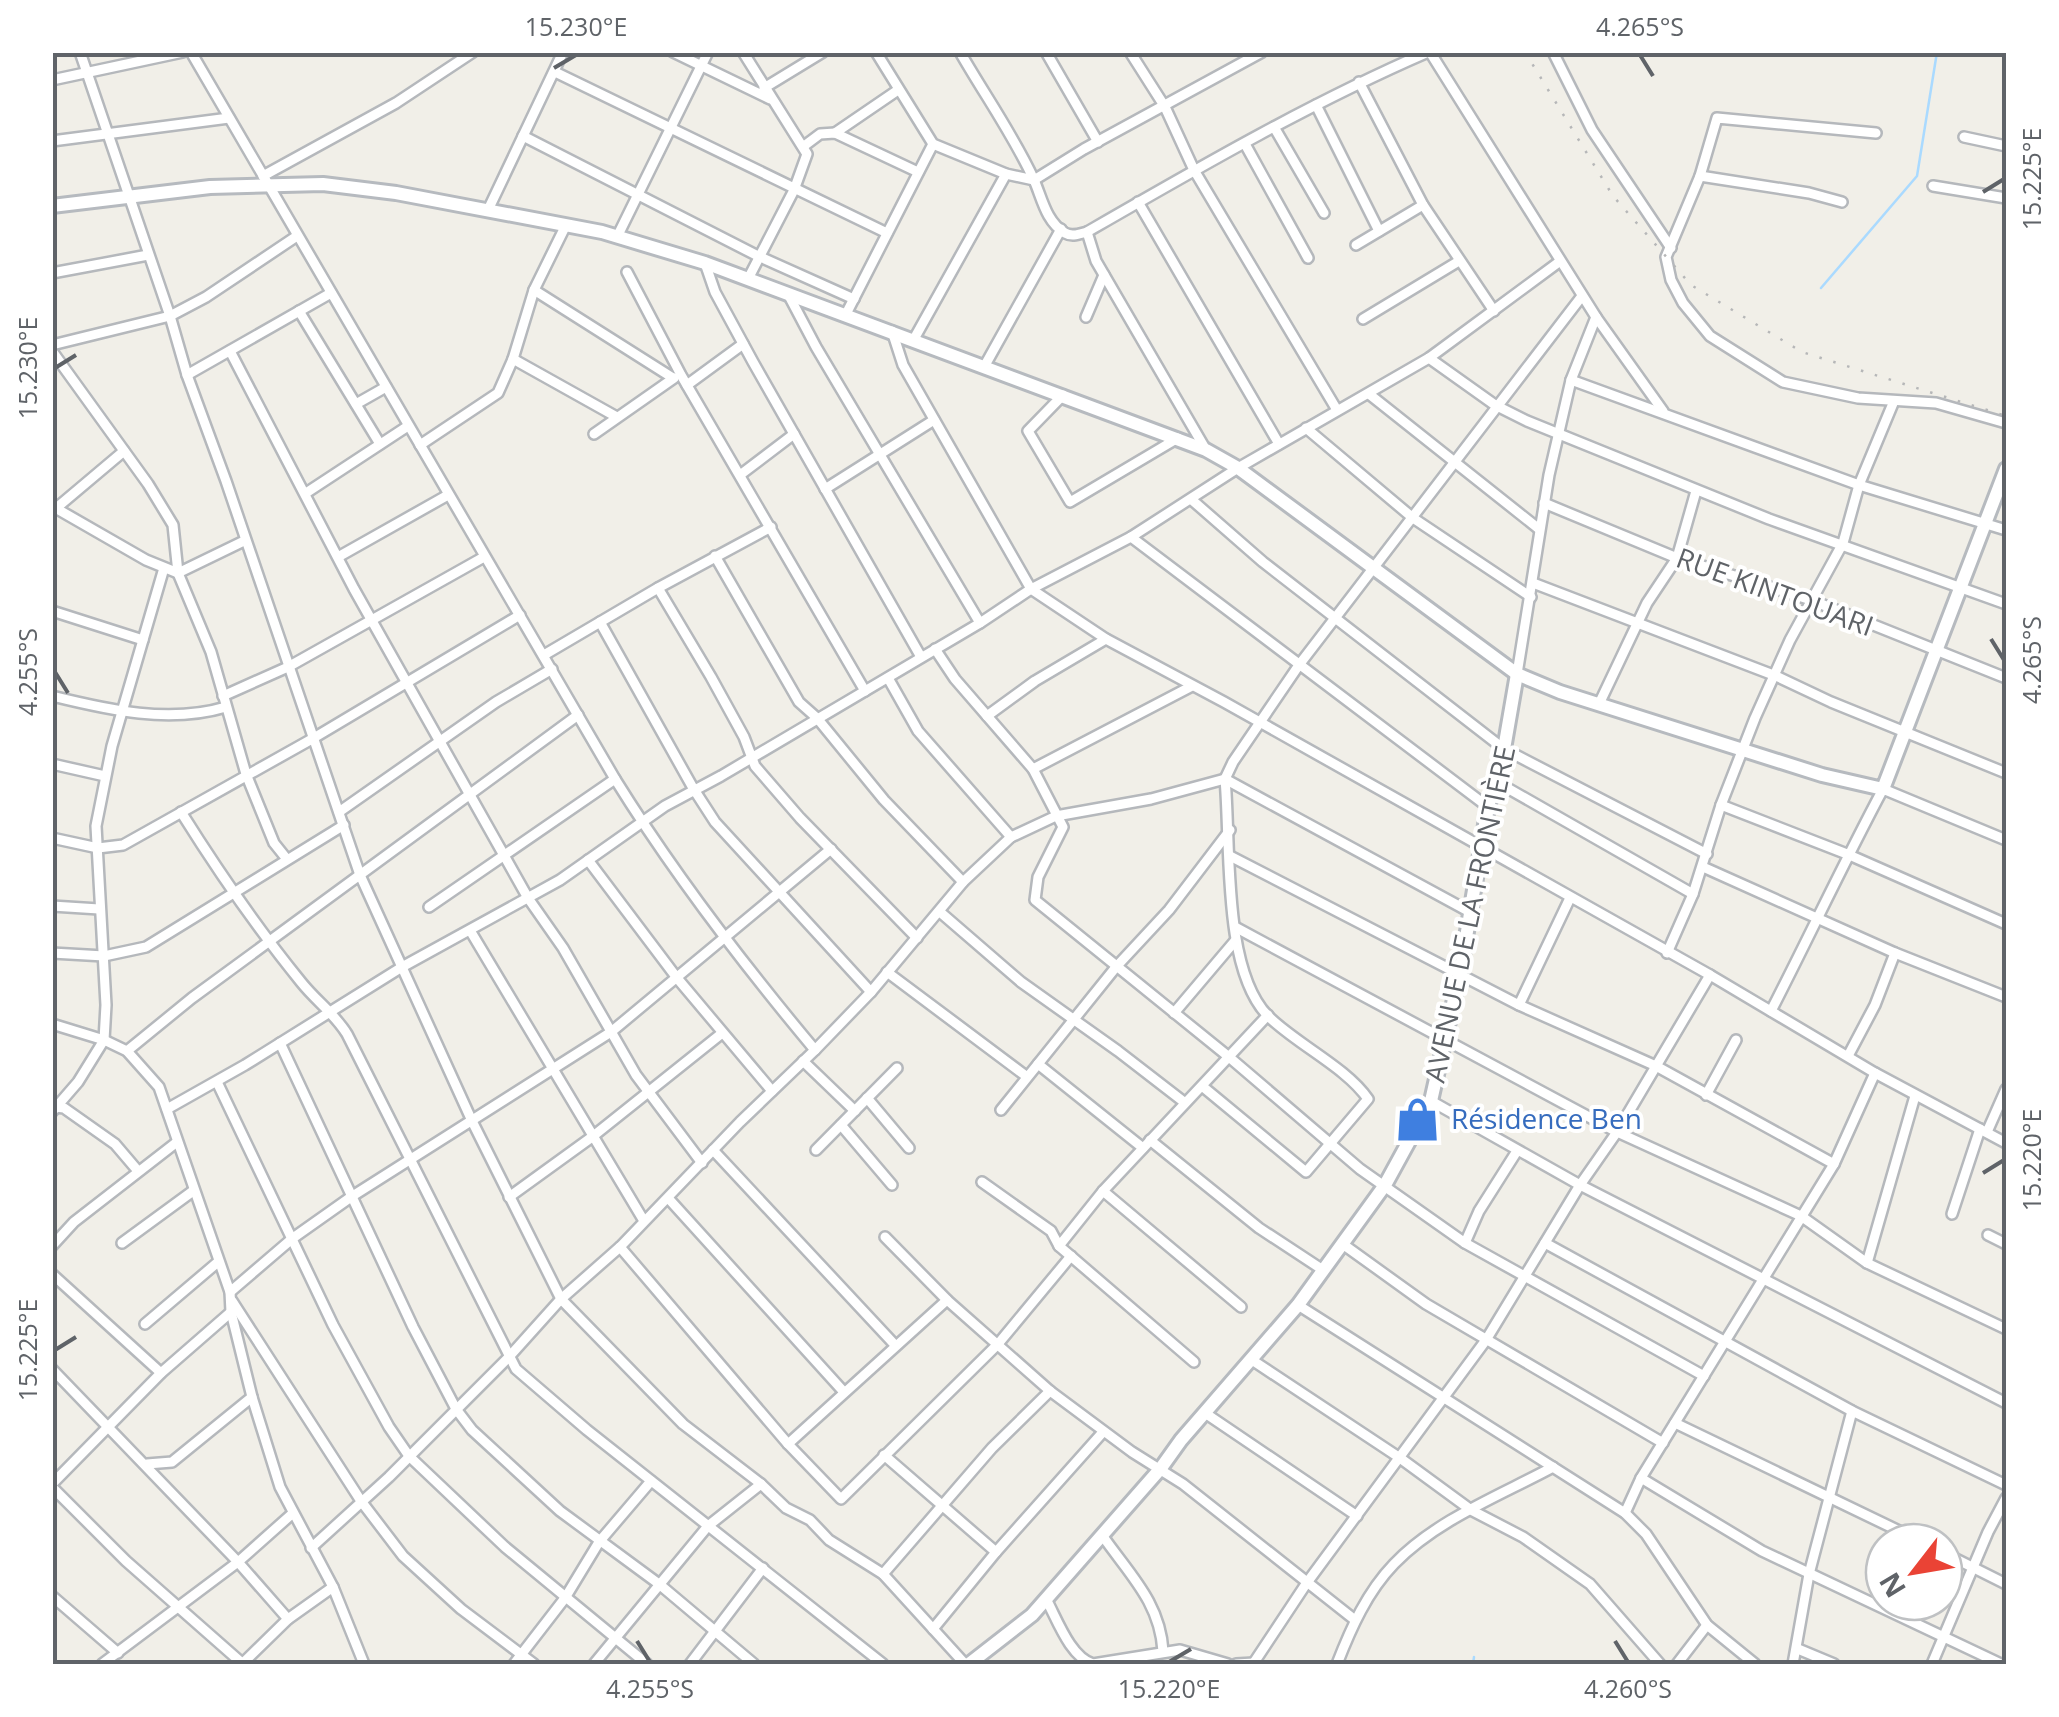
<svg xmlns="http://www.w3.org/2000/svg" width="2059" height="1717" font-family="'Open Sans',sans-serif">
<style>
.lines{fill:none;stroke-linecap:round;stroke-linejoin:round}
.stream{stroke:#aadaff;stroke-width:2.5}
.street-casing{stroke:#b5b8bc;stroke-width:14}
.secondary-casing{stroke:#b6babf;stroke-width:18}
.street{stroke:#fff;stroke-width:9}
.secondary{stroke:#fff;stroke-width:12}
.rail{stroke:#b6b7b8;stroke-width:2.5;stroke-dasharray:2.5 12;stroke-linecap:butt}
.ticks{fill:none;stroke:#5f6368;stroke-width:4}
.labels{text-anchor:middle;stroke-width:8;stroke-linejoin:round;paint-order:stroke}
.street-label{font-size:28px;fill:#5f6368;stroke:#fff}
.shop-label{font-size:28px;fill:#366cbe;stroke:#fff;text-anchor:start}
.neatline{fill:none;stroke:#5f6368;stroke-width:4}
.ticks-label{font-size:25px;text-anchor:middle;fill:#5f6368}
</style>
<rect width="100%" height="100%" fill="#f1efe8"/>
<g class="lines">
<g class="stream">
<path d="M1821,288l96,-112 20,-124"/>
<path d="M1473,1664l1,-7"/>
</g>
<defs>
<g id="street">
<path d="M80,52l90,264 17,59 39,106 134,394 112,246 89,178 122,125 78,60 25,24 24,12 19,20 54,34 82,90"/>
<path d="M191,52l424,727c59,95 128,185 200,271"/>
<path d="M673,52l97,47"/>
<path d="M743,52l64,102 -13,36 -46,89"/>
<path d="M876,52l57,92 73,30 28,6 50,-31 178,-97"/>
<path d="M960,52c24,42 54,84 74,128 8,18 12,42 31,53 7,4 14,1 22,-1 111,-64 223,-129 341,-180"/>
<path d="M1046,52l52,90"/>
<path d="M1130,52l35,55 29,63 143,240"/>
<path d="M1430,52l166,265 -25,63 -22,95 -32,199"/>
<path d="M1553,52l39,78 79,118"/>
<path d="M555,72l332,161"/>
<path d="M52,80l131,-28"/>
<path d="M1359,82l64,123 71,106"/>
<path d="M764,88l59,-36"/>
<path d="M1316,105l63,126"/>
<path d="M1274,127l50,86"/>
<path d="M835,133l63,-43"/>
<path d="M1876,133l-159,-15 -17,58 -34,81 5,23 12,23 27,33 73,46 75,16 78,5 70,20"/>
<path d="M523,136l235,120 96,43"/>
<path d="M1964,137l42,9"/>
<path d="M52,141l177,-23"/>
<path d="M1245,144l63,114"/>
<path d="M804,146l16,-12 15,-1 83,39"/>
<path d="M263,176l133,-73 77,-51"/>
<path d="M1700,176l109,17 33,9"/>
<path d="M1933,186l73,12"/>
<path d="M1138,202l141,242"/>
<path d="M488,210l75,-158"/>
<path d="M1087,232l9,29 110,189"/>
<path d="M618,235l90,-183"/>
<path d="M1356,245l67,-40"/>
<path d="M705,263l10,29 38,70 168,295"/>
<path d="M627,272l54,103 184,316"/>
<path d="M52,273l96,-18"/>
<path d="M534,290l139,88"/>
<path d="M788,294l28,53 164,276"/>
<path d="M299,311l81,133"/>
<path d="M846,314l87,-170"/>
<path d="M1086,317l18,-42"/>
<path d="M1596,317l67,94"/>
<path d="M1363,319l96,-58"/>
<path d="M892,331l11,34 128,224 75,50 118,63 486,273 165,98 131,70"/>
<path d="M914,339l92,-165"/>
<path d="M52,345l118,-29 36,-19 91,-61"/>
<path d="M52,351l96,133 25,41 5,48 33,79 35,122 28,69 12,15"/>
<path d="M230,351l124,238 174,309 35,50 73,127 66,88"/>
<path d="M1429,358l66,47 32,16 242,98 237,85"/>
<path d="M513,359l102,57"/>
<path d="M984,367l77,-138"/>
<path d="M187,375l144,-82"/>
<path d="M1571,380l288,105 147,45"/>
<path d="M687,385l56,-41"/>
<path d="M1369,394l170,135"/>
<path d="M1063,395l-35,36 42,71 108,-64"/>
<path d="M356,404l30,-17"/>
<path d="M1306,428l107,90 118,79"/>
<path d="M594,434l80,-56"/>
<path d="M420,445l78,-52 15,-34 21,-69 32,-65"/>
<path d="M740,475l54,-41"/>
<path d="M825,489l109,-69"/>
<path d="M306,493l102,-67"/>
<path d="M1192,500l71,62 241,187 203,105"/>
<path d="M1544,503l133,55 134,42 195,78"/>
<path d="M52,506l94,54 32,13 66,-32"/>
<path d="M54,510l70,-59"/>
<path d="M1131,537l357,270"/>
<path d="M715,556l84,146 18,16 67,82 79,82"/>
<path d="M338,557l110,-62"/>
<path d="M1533,583l243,93 55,26 175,71"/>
<path d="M658,588l53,89 33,60 11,29 45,52 117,120"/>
<path d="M52,611l91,29"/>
<path d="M600,622l93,166 22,34 156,170"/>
<path d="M935,649l20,30 78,90 30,58 -25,50 -3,23 194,157 131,112 105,74 239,133"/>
<path d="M544,655l114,-67 113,-61"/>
<path d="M888,678l30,53 93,106"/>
<path d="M52,696c57,14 117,28 174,11"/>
<path d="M223,696l65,-29 196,-110"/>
<path d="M1599,704l48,-101 30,-45 19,-67"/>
<path d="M987,716l48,-35 71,-42"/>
<path d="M52,764l53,12"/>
<path d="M1033,769l159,-83"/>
<path d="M1495,781l198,113"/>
<path d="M1721,805l126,49 159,70"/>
<path d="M181,812c37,59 76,116 120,170 15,19 33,31 46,52l169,335 71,61 296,234"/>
<path d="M339,812l157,-110 56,-33"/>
<path d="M52,838l46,10 25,-3 189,-106 208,-124"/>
<path d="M1230,856l289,149 137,61 178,98"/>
<path d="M588,860l89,118 95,113"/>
<path d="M1703,867l192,86 111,44"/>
<path d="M52,906l47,3"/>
<path d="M429,907l186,-128"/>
<path d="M940,912l81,70 97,69 66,51"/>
<path d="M1235,927l382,205 184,84 66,47 139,66"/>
<path d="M471,932l173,289"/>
<path d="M52,953l52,3 42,-9 198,-122"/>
<path d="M1667,953l26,-59 28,-89 34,-87 35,-78 53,-97 16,-58 35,-84"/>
<path d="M887,972l139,104"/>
<path d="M1519,1005l51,-107"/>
<path d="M1771,1011c38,-74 73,-149 112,-222l123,51"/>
<path d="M1174,1013l61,-72"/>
<path d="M52,1024l52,16 23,11 32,36 71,205 1,20 21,85 28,90 53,100 31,77"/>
<path d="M280,1043l133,284 43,82 16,21 88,81 99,73 95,80"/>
<path d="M127,1051l65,-53 386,-283"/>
<path d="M1848,1056l27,-51 20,-52"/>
<path d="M803,1061l52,50"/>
<path d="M1038,1064l105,84"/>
<path d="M217,1082l116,243 56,102 20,29 96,91 142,117"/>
<path d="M1202,1086l104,86 62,-73c-22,-32 -72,-55 -100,-83 -46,-47 -37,-172 -43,-237l8,-17 66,-97 283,-369"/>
<path d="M1706,1095l30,-55"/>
<path d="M867,1098l42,50"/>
<path d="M1431,1101l149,84 426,218"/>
<path d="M55,1107l9,1 51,36 23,27"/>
<path d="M167,1109l78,-44 157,-98 158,-87 105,-74 56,-30 259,-153 51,-34 100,-52 107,-69 191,-110 130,-96"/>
<path d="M1001,1110l115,-143 53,-57 61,-80"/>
<path d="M52,1112l26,-30 26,-42 2,-35 -10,-179 16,-80 52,-178"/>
<path d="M841,1125l51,60"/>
<path d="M1987,1132l19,-43"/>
<path d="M1150,1140l109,88 64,42"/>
<path d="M713,1150l182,195"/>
<path d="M816,1150l81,-82"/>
<path d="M982,1182l69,49 8,15 135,116"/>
<path d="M1103,1191l138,116"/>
<path d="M509,1197l83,-60 129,-103"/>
<path d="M668,1198l175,193"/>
<path d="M1952,1214l28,-85"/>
<path d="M1988,1235l18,9"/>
<path d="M885,1237l62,63 103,91 82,61 51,32 172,136"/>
<path d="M122,1243l71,-52"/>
<path d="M1465,1243l14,-32 38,-60"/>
<path d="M1545,1243l307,168 154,74"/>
<path d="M1344,1245l82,59 237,139"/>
<path d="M52,1246l22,-24 103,-80"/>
<path d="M1059,1246l44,-55 165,-176"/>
<path d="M620,1247l168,197"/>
<path d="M1867,1263l48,-167"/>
<path d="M52,1274l109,99"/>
<path d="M230,1292l63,-54 58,-41 260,-165 220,-183"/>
<path d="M947,1300l-159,144 53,55 157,-155 73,-88"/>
<path d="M232,1301l129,200 42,55 58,53 73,55"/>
<path d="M1298,1305l327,208 21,21 61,91 48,39"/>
<path d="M145,1324l73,-62"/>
<path d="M1252,1360l148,98 71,52 52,27 67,47 70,80"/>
<path d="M52,1369l186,193 50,57"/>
<path d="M1205,1413l152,103"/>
<path d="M1675,1423l247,119"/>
<path d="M884,1455l112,97"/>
<path d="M147,1464l25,-2 80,-65"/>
<path d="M1641,1478l121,73 239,113"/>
<path d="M52,1484l109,-111 70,-61"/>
<path d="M52,1487l74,74 117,103"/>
<path d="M1625,1513l16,-35 193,-314 41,-91"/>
<path d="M1102,1535c27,39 58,67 61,116"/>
<path d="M311,1548l78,-71 119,-119 53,-59 59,-52 120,-125 75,-72 56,-58 92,-110 48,-45 45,-21 95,-17 74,-20 245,133"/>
<path d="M1944,1553l62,31"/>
<path d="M883,1574l109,-126 58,-57"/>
<path d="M52,1596l66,57"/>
<path d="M1046,1599c11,20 24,58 47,65l87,-14 48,14"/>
<path d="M933,1629l63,-77 107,-120"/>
<path d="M1798,1649l36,15"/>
<path d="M102,1664l136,-102 55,-49"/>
<path d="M242,1664l46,-45 45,-32"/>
<path d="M514,1664l51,-66 34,-56 52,-61"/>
<path d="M594,1664l114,-138 53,-42"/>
<path d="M690,1664l73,-96"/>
<path d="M1236,1664l18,-1"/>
<path d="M1253,1664l53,-80 180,-244 94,-155 37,-53 93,-157"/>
<path d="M1337,1664c14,-36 30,-72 57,-100 42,-44 107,-69 159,-97"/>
<path d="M1677,1664l30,-39"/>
<path d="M1793,1664l16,-90 43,-163"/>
<path d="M1932,1664l56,-132 18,-34"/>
</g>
<g id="secondary">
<path d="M52,206l158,-19 113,-3 73,9 206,39 103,31 501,187 32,18 279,206 43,18 262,83 61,14 123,-320"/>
<path d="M969,1664l63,-49 129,-147 20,-28 117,-135 87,-120 46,-84 29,-128 28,-166 16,-58 13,-75"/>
</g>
</defs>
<use href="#street" class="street-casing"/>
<use href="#secondary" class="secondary-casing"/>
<use href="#street" class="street"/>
<use href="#secondary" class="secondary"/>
<path class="rail" d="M1525,52l88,144 78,89 111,67 204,64"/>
</g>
<path class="ticks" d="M1640,55l13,21M554,68l22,-13M1983,192l21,-13M55,368l21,-13M1991,639l13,21M55,672l13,21M1983,1173l21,-13M55,1350l21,-13M637,1641l13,21M1615,1641l13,21M1169,1662l22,-13"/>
<defs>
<symbol id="shop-bare" viewBox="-9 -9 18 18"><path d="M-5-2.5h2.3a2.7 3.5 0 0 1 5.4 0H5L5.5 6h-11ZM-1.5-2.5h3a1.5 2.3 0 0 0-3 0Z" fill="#3f7fe0" stroke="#fff" stroke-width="2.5" paint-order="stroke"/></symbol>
</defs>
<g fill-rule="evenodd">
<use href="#shop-bare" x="1386" y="1088" width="63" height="63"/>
</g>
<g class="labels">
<g class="street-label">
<text transform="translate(1775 592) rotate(20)" y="10">RUE KINTOUARI</text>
<text transform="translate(1470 914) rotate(-78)" y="10">AVENUE DE LA FRONTIÈRE</text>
</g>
<g class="shop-label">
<text x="1451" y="1129">Résidence Ben</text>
</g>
</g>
<rect width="2059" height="1717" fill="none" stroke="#ffffff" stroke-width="110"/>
<g transform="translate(1914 1572) rotate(239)"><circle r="48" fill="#ffffff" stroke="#bfc1c3" stroke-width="2.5"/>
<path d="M0-8L18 38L0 25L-18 38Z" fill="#ea4335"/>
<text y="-15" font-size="28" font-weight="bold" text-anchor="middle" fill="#5f6368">N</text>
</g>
<rect x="55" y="55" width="1949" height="1607" class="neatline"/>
<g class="ticks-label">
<text x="576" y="36">15.230°E</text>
<text x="1640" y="36">4.265°S</text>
<text transform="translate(2032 179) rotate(-90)" y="9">15.225°E</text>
<text transform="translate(28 368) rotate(-90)" y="9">15.230°E</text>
<text transform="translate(2032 660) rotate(-90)" y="9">4.265°S</text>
<text transform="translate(28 672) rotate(-90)" y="9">4.255°S</text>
<text transform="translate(2032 1160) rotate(-90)" y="9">15.220°E</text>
<text transform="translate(28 1350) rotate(-90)" y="9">15.225°E</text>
<text x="650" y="1698">4.255°S</text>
<text x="1169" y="1698">15.220°E</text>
<text x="1628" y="1698">4.260°S</text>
</g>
</svg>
